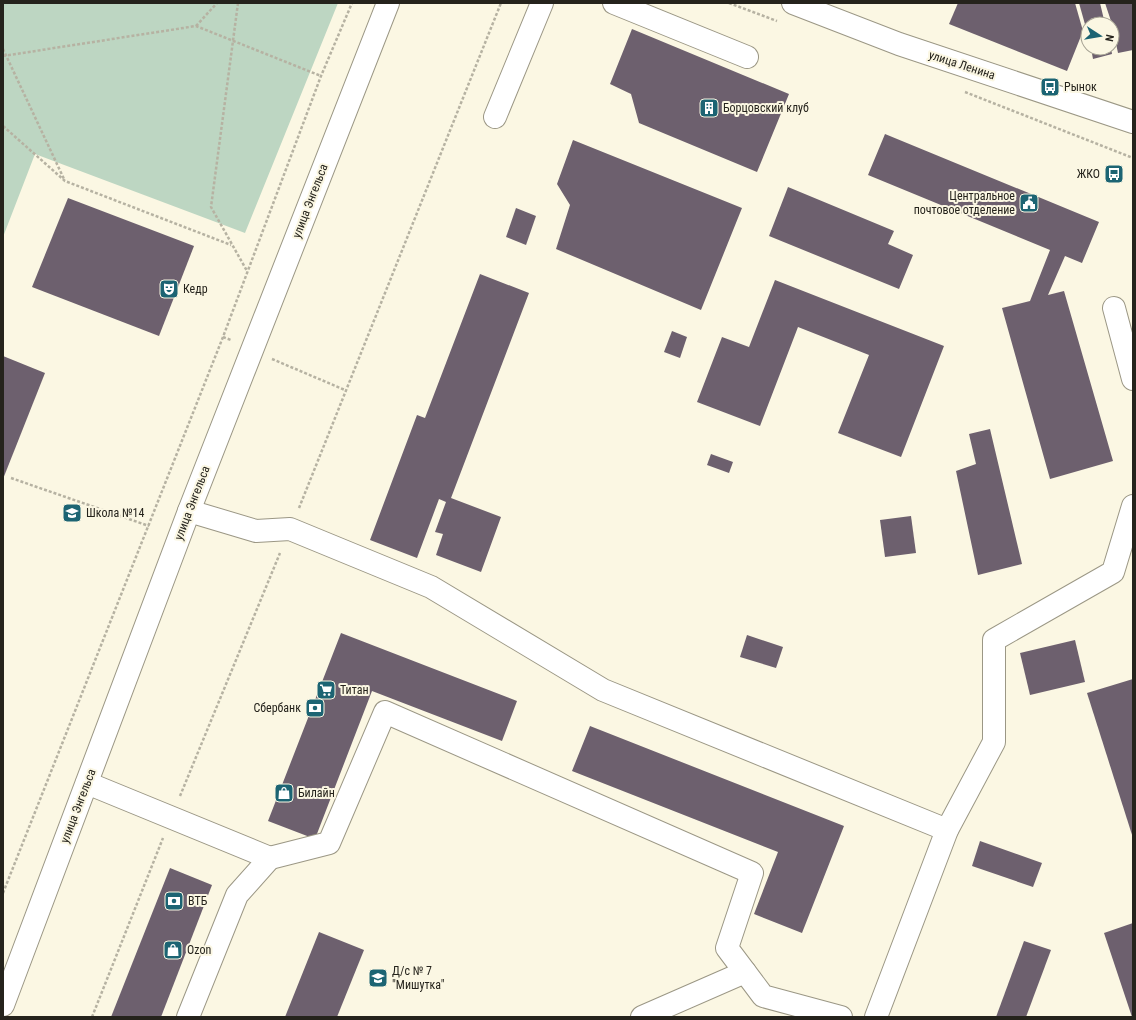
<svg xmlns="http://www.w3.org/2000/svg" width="1136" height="1020" font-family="'Roboto Condensed',sans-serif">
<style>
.green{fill:#bdd6c2}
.building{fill:#6d606e}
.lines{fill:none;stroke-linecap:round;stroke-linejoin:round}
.minor-casing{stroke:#9b9785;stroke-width:24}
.major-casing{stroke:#9b9785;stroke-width:24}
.path{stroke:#b6b2a2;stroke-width:2.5;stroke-dasharray:3 2;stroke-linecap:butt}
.minor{stroke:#fff;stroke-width:22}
.major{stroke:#fff;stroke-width:22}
.labels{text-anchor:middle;stroke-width:4;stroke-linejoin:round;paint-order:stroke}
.street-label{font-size:12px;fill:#25231c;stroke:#fbf7e3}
.poi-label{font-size:12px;fill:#25231c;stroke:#fbf7e3;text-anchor:start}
</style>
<rect width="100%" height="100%" fill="#fbf7e3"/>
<path class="green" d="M3,3h335l-93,230 -210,-79 -32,83z"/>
<g class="building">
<path d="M958,3h117l8,28 -16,40 -118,-47z"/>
<path d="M1079,3h21l5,21h-17v11z"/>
<path d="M1105,3h28v47l-15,3 -6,-29z"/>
<path d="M632,29l157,65 -32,78 -118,-49 -8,-29 -21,-10z"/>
<path d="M1091,48h20l1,6 -19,5z"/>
<path d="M885,134l214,88 -17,41 -17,-7 -17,39 16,-4 49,170 -63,18 -48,-171 28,-7 20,-51 -182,-75z"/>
<path d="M573,140l169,68 -41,102 -145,-61 14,-44 -13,-21z"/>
<path d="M788,187l106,44 -6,13 25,11 -14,34 -130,-53z"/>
<path d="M68,198l126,48 -35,90 -127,-49z"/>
<path d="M516,208l20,8 -10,29 -20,-8z"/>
<path d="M480,274l49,19 -78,205 50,19 -20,55 -45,-17 7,-21 -8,-2 11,-30 -7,-3 -22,59 -47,-18 47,-125 8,3z"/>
<path d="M775,280l169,66 -43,111 -63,-24 31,-78 -71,-28 -38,99 -63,-24 25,-65 27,10z"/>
<path d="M672,331l15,6 -7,21 -16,-6z"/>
<path d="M3,356l42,17 -42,106z"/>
<path d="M990,429l32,135 -44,11 -22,-104 20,-7 -7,-30z"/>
<path d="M711,454l22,8 -4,11 -22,-8z"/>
<path d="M911,516l5,37 -31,4 -5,-37z"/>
<path d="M341,633l176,68 -15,40 -130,-50 -57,148 -47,-18z"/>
<path d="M747,635l36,12 -7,21 -36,-11z"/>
<path d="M1075,640l10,42 -55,13 -10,-42z"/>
<path d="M1133,679v159l-46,-145z"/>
<path d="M590,726l254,100 -42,107 -48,-19 24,-62 -206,-81z"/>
<path d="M980,841l62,22 -9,24 -61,-21z"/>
<path d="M170,868l42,17 -51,132h-50z"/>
<path d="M1133,923v94h-1l-28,-84z"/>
<path d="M319,932l45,18 -27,67h-52z"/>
<path d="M1024,941l27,9 -25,67h-30z"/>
</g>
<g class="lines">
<defs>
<g id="minor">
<path d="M614,3l133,54"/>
<path d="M495,117l47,-114"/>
<path d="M1114,308l19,71"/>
<path d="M189,511l67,20 34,-2 141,58 172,103 344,140"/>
<path d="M87,783l183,75 -33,37 -49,122"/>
<path d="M270,858l59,-15 56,-131 367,161 -25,75 36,48 78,21"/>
<path d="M3,1005l186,-494 199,-508"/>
<path d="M642,1017l103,-45"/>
<path d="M876,1017l71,-187 47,-88v-102l119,-68 20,-66"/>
</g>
<path id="major" d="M793,3l106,41 234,78"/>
</defs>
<use href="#minor" class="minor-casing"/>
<use href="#major" class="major-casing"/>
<g class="path">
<path d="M238,3l-27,204 36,64"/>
<path d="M729,3l48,18"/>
<path d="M196,26l21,-23"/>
<path d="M3,49l61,130"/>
<path d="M3,56l193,-30 125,50"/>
<path d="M965,92l168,66"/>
<path d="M3,126l62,55 166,64"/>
<path d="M223,337l8,3"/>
<path d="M272,359l73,31"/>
<path d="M11,478l138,48"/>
<path d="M299,508l202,-505"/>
<path d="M180,796l100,-243"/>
<path d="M3,893l220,-556 98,-261 31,-73"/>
<path d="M92,1017l71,-179"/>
</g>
<use href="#minor" class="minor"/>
<use href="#major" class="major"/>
</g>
<defs>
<symbol id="bus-square" viewBox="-11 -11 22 22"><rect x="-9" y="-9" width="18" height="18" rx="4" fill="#1c6473" stroke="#fbf7e3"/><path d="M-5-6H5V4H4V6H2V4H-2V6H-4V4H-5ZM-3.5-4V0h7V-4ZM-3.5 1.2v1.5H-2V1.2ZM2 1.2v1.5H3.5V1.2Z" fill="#fff"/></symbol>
<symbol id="building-square" viewBox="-11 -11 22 22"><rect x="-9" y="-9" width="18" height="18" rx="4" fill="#1c6473" stroke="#fbf7e3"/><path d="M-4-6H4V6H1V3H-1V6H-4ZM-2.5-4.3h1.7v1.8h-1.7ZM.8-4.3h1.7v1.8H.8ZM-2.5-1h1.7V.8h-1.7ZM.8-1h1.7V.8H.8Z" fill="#fff"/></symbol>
<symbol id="civic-square" viewBox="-11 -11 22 22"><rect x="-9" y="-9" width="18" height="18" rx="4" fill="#1c6473" stroke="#fbf7e3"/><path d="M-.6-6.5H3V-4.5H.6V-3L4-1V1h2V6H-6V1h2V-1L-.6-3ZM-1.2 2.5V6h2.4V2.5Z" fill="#fff"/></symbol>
<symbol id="theatre-square" viewBox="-11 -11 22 22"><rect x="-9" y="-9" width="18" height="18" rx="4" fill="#1c6473" stroke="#fbf7e3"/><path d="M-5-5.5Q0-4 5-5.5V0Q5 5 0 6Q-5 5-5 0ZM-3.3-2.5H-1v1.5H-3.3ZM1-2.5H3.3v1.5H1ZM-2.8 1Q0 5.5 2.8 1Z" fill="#fff"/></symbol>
<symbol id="school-square" viewBox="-11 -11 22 22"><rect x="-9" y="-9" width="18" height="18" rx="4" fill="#1c6473" stroke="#fbf7e3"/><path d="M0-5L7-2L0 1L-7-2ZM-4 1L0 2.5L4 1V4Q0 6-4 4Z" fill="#fff"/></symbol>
<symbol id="supermarket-square" viewBox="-11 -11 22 22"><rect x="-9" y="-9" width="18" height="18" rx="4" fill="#1c6473" stroke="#fbf7e3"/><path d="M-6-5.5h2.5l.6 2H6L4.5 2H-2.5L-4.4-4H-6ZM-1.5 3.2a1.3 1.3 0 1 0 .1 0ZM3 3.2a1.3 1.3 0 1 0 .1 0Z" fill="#fff"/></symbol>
<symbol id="bank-square" viewBox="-11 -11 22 22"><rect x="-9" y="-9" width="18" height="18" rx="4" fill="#1c6473" stroke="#fbf7e3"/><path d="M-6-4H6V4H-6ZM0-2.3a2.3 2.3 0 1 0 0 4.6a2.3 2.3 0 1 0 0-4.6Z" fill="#fff"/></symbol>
<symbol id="shop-square" viewBox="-11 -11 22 22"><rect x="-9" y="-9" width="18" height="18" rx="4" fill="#1c6473" stroke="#fbf7e3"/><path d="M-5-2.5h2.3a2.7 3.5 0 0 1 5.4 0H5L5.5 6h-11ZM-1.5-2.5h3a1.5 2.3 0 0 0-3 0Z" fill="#fff"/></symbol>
</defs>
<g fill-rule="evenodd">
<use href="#bus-square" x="1039" y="76" width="22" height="22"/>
<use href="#building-square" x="698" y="97" width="22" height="22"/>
<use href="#bus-square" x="1103" y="163" width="22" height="22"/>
<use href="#civic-square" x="1018" y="192" width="22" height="22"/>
<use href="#theatre-square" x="158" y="278" width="22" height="22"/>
<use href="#school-square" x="61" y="502" width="22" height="22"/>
<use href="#supermarket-square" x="315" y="679" width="22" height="22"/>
<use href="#bank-square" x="304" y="697" width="22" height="22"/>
<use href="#shop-square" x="273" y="782" width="22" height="22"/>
<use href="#bank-square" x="163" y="890" width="22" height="22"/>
<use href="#shop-square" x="162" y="939" width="22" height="22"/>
<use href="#school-square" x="367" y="967" width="22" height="22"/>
</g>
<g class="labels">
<g class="street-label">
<text transform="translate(962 65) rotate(18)" y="4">улица Ленина</text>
<text transform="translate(310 201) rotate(-69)" y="4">улица Энгельса</text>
<text transform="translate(192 503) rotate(-69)" y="4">улица Энгельса</text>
<text transform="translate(78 806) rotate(-69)" y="4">улица Энгельса</text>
</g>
<g class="poi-label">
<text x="1064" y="91">Рынок</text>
<text x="723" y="112">Борцовский клуб</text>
<text x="1100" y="178" text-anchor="end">ЖКО</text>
<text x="1015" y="200" text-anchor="end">Центральное<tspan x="1015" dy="14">почтовое отделение</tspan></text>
<text x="183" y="293">Кедр</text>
<text x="86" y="517">Школа №14</text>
<text x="340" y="694">Титан</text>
<text x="301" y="712" text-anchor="end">Сбербанк</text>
<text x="298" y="797">Билайн</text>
<text x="188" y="905">ВТБ</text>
<text x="187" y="954">Ozon</text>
<text x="392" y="975">Д/с № 7<tspan x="392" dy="14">"Мишутка"</tspan></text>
</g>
</g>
<rect width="1136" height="1020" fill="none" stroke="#25231c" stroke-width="8"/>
<g transform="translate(1100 36) rotate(102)"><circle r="19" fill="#fbf7e3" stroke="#a5a293"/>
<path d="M0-3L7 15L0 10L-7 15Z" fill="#1c6473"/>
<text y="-6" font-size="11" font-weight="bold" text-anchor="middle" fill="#25231c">N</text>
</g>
</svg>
